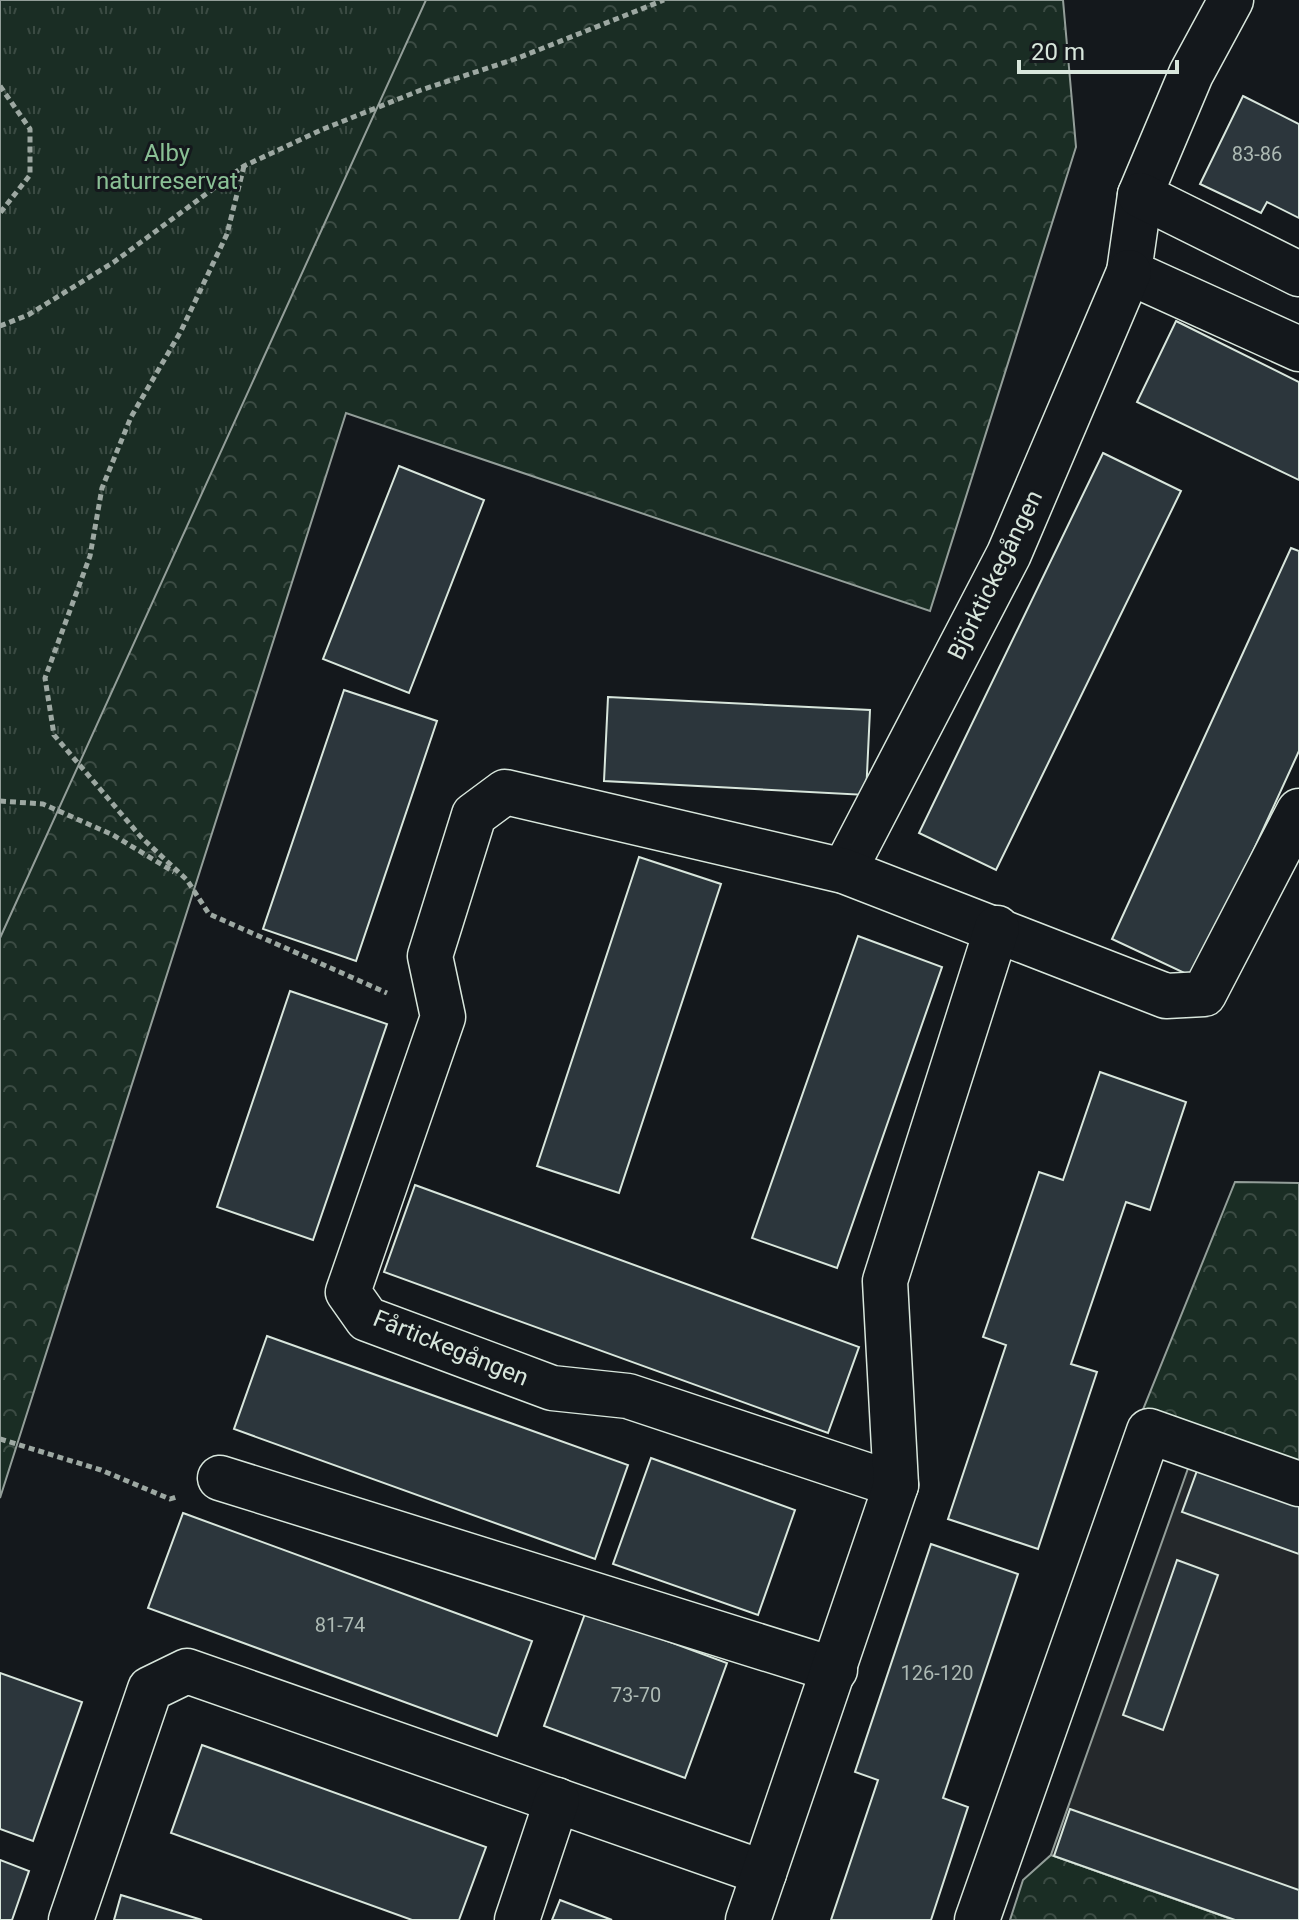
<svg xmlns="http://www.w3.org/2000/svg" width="1299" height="1920" font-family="Roboto,sans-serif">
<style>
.forest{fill:url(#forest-crowns);stroke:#939e99;stroke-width:2}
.park{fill:url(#park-tufts);stroke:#939e99;stroke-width:2}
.parking{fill:#24282b;stroke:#939e99;stroke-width:2}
.building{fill:#2c363c;stroke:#d8e6dc;stroke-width:2}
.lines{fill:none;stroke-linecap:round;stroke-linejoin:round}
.minor-casing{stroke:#d8e6dc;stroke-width:47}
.path{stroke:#9da8a2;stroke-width:5;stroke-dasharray:6 4;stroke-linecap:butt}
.minor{stroke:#14181c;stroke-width:44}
.labels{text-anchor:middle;stroke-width:6;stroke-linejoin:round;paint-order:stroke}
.number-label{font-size:20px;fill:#adbab4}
.park-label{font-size:24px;fill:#8ac095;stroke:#14181c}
.street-label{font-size:24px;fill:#d8e6dc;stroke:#14181c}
</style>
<defs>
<pattern id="forest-crowns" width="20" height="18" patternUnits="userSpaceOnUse" patternTransform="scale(2)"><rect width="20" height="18" fill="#1a2d24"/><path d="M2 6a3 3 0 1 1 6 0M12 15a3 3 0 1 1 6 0" fill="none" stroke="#3b4b43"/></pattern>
<pattern id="park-tufts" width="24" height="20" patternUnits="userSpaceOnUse" patternTransform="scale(2)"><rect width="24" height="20" fill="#1a2d24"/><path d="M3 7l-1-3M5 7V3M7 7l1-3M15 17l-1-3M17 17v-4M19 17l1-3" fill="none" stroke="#3b4b43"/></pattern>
</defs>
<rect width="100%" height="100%" fill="#14181c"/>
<g class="forest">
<path d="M0,0h1063l13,147 -146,464 -584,-198 -346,1085z"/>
<path d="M1235,1182l64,1v294l-161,-55z"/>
<path d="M1051,1855l183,65h-224l13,-40z"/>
</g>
<path class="park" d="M0,0h426l-426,938z"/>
<path class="parking" d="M1191,1460l108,38v422h-65l-183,-65z"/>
<g class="building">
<path d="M1243,96l56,28v94l-32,-16 -6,11 -61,-29z"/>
<path d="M1176,321l123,61v98l-162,-78z"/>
<path d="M1103,453l78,38 -185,379 -77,-37z"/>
<path d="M399,466l85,34 -75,193 -86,-34z"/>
<path d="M1291,548l8,3v200l-104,227 -83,-39z"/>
<path d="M344,690l93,31 -81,240 -93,-32z"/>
<path d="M608,697l262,13 -4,85 -262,-14z"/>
<path d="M639,857l82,27 -102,309 -82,-27z"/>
<path d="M858,936l84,31 -105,301 -85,-30z"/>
<path d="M290,991l97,33 -74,216 -96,-33z"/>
<path d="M1100,1072l86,30 -36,108 -24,-8 -55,162 26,8 -59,177 -90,-30 58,-174 -23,-8 56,-165 24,8z"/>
<path d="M415,1185l444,162 -31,86 -444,-161z"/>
<path d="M267,1336l361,129 -33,94 -361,-130z"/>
<path d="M651,1458l144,52 -37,105 -145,-51z"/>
<path d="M1198,1468l101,36v50l-117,-42z"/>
<path d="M183,1513l349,128 -35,95 -349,-128z"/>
<path d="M931,1544l87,30 -75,224 25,9 -37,113h-100l47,-140 -23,-8z"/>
<path d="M1177,1560l41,15 -55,155 -40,-15z"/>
<path d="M586,1611l141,52 -42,115 -141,-52z"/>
<path d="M0,1673l82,29 -49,139 -33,-12z"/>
<path d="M202,1745l284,102 -27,73h-47l-241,-87z"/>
<path d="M1070,1809l229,81v30h-64l-181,-64z"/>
<path d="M0,1860l29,11 -17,49h-12z"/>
<path d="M121,1895l81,25h-88z"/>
<path d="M560,1900l52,20h-60z"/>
</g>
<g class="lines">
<defs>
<g id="minor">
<path d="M1231,0l-40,74 -51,121 -11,77 170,77"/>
<path d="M1140,195l159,79"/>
<path d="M844,871l165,-317 120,-282"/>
<path d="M220,1478l615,192"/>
<path d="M896,1485l-268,-89 -76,-8 -185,-69 -19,-27 95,-275 -13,-61 44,-141 31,-23 339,79 322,125 38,-2 95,-183"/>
<path d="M71,1920l79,-231 37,-18 577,202"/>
<path d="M517,1920l40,-120"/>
<path d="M748,1920l148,-435 -11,-204 112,-353"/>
<path d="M977,1920l172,-489 150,53"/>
</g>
</defs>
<use href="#minor" class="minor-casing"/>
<g class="path">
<path d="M0,86l30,43v46l-30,38"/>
<path d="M244,166l-17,68 -46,97 -50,86 -29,71 -12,68 -45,122 9,57 87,102 46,43 22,34 178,79"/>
<path d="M0,326l28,-11 86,-53 130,-96 77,-36 100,-40 97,-32 146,-58"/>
<path d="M0,801l43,3 70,31 61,37"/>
<path d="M0,1439l101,31 69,29 6,-2"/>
</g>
<use href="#minor" class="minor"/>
</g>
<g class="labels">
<g class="number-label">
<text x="1257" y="161">83-86</text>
<text x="340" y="1632">81-74</text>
<text x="937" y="1680">126-120</text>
<text x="636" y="1702">73-70</text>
</g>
<g class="park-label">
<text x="167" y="161">Alby<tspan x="167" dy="28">naturreservat</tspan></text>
</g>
<g class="street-label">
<text transform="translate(995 575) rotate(-64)" y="8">Björktickegången</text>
<text transform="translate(451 1348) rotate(22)" y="8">Fårtickegången</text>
</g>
</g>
<path d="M1019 60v12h158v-12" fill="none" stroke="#d8e6dc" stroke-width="4"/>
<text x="1031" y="60" font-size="24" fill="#d8e6dc" stroke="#14181c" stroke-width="6" paint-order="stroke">20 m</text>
</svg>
